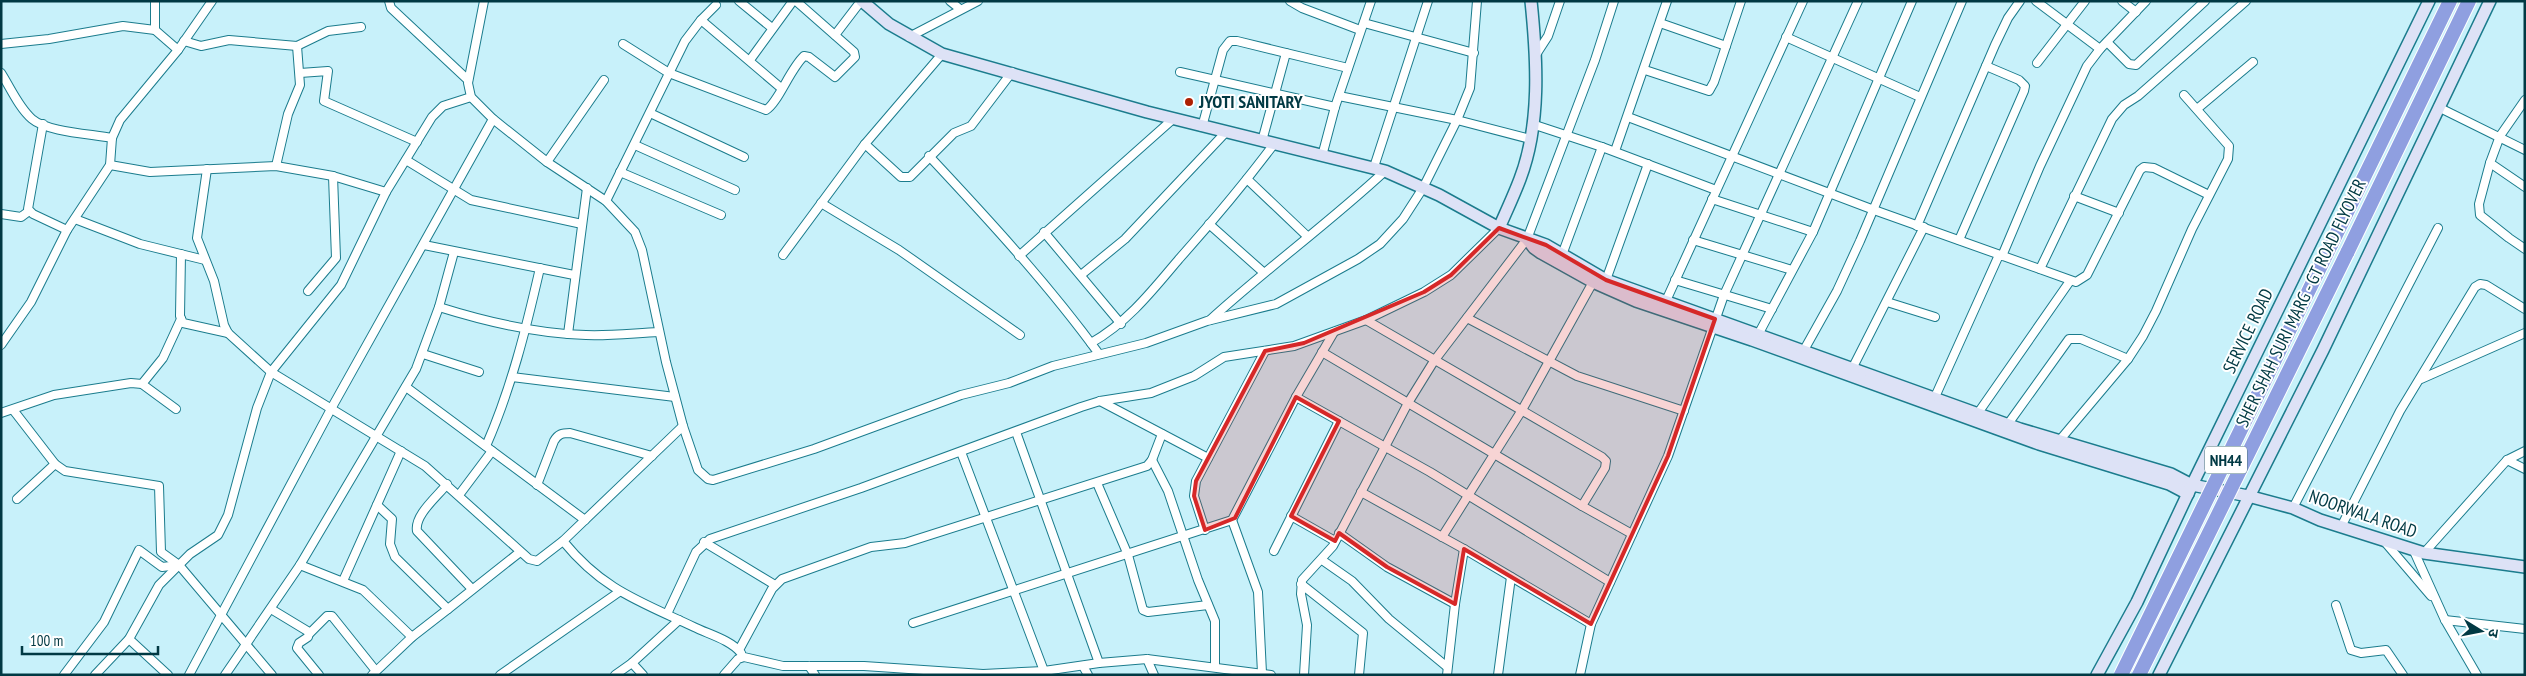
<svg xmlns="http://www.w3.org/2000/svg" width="2526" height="676" font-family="'PT Sans Narrow','Noto Sans Devanagari',sans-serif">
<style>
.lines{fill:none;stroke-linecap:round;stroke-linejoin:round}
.street-casing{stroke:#1b7c8d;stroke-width:10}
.secondary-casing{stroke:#1b7c8d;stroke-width:14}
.highway-casing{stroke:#fff;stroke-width:16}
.street{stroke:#fff;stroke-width:8}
.secondary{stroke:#dde2f6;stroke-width:11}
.highway{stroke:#8f9fe0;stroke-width:14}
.highway-bridge-casing{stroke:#fff;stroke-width:16;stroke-linecap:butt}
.highway-bridge{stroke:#8f9fe0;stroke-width:14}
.marked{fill:#d62828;fill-opacity:0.2;stroke:#d62828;stroke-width:4;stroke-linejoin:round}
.poi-dot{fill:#ad2002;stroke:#fff;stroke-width:2}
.labels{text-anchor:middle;stroke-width:4;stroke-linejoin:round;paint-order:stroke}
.shield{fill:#fff;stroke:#4d747b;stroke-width:1}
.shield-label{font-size:16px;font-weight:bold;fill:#013943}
.poi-label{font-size:18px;font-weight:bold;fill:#013943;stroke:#fff;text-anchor:start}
.street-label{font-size:18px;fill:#013943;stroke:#fff}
</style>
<rect width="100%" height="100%" fill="#c8f1fa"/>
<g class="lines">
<defs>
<g id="street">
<path d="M155,1v29l23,20"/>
<path d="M389,1l2,7 77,72"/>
<path d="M484,1l-16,82 3,14 22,22 54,43 59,39 29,31 7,18 24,112 17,64 15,44 10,9 5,1 101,-31 147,-54 48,-12 44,-17 93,-23 61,-22 69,-17 82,-45 22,-15 23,-25 20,-31 34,-68 13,-32 7,-87"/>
<path d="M739,1l33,27"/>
<path d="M950,1l10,8"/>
<path d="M1290,1l12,7 58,22"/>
<path d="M2036,1l64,48"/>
<path d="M2122,1l14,11"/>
<path d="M701,20l80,68"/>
<path d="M1364,23l110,30"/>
<path d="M1660,23l66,23"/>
<path d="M835,35l26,-34"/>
<path d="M909,37l69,-36"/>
<path d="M1786,37l134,60"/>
<path d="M184,41l17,5 28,-6 68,6 31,-15 33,-4"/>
<path d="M2107,42l22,22 7,1 69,-64"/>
<path d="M1,44l48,-5 74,-13 32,4"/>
<path d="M623,44l46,29 97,37c12,-7 24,-41 38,-54l5,1 26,20 20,-20 -1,-5 -58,-51"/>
<path d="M1537,53l11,-17 12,-35"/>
<path d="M750,60l43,-59"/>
<path d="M2037,63l48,-62"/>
<path d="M1645,70l64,21 5,-9 27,-81"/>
<path d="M1180,72l155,35"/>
<path d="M1,73c9,14 18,35 31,46 15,13 60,15 80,19"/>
<path d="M300,73l28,-2 -4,30 93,41"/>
<path d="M1339,96l118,24 73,19"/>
<path d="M2525,100l-25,36 -10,27 35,24"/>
<path d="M2438,107l87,43"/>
<path d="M2197,109l56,-47"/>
<path d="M650,113l94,44"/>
<path d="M1628,117l246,93 202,72 11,-7 53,-105 4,-3 10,1 55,27"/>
<path d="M43,124l-15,85 5,5 34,16"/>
<path d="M1532,124l70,23 114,43"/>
<path d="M1202,127l21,-77 7,-9h7l111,27"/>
<path d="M1262,141l24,-88"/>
<path d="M865,144l36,33h9l44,-44 17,-7 41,-54"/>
<path d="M635,145l100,45"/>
<path d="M1615,151l52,-150"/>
<path d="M929,156c59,63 119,128 170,198"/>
<path d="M1322,156l13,-49 36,-106"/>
<path d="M406,160l65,40 111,24"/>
<path d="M547,162l57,-82"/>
<path d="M2490,163l-11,41 1,11 29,23 16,11"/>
<path d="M110,165l40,7 126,-6 57,10 53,16"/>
<path d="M276,166l12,-52 12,-29 -3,-39"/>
<path d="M1374,167l54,-166"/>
<path d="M207,169l-10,69 17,43 10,44 4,8 43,39 154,94 104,93 8,2 26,-20 120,-115"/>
<path d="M620,172l101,43"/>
<path d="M1247,179l60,57"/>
<path d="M2074,196l45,17"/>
<path d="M1712,199l101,33"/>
<path d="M606,201l79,-160 16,-21 15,-15"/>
<path d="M821,203l78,47 121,85"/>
<path d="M1,214l20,3 8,-6"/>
<path d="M75,219l65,25 65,16"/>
<path d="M1209,224l54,48"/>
<path d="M1917,226l78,-181 13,-27 12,-17"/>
<path d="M1044,232l77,92"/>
<path d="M1693,240l99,30"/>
<path d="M1959,240l65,-149 1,-5 -6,-6 -33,-14"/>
<path d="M424,245l150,30"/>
<path d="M181,254l-1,62 3,7 45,10"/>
<path d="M783,255l82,-111 77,-90"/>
<path d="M1562,255l40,-108"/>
<path d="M1019,256l154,-137"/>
<path d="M2002,256l38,-90 47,-100 13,-17 46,-48"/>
<path d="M2040,269l72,-150 12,-14 14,-9 108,-95"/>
<path d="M1081,275l44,-36 101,-107"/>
<path d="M1606,280l42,-116"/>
<path d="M1675,280l97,29"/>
<path d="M308,291l28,-33 -3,-82"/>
<path d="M1887,302l48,15"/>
<path d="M1665,303l138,-302"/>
<path d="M439,307c48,15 98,27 147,28 24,1 49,-2 73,-3"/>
<path d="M1467,318l110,58 107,35"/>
<path d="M1210,320c57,-52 119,-97 175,-149"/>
<path d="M1366,320l236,137 4,4 -1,7 -23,38"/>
<path d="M1759,333l54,-101 99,-231"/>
<path d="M568,334l19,-146"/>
<path d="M1091,343c37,-21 61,-52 88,-84 33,-37 65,-75 95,-115"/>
<path d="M1,345l30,-43 36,-72 43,-65 2,-27 8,-18 58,-70 34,-49"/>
<path d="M1804,350l33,-59 23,-50 102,-240"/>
<path d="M1322,352l260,154 50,28"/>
<path d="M423,354l56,18"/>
<path d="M1852,369l72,-142"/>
<path d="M512,377l163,20"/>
<path d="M2421,379l104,-46"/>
<path d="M142,384l21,-26 18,-39"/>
<path d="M406,387l179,133"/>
<path d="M1296,397l134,75 180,110"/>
<path d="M1935,397l64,-142"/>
<path d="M1100,401l108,57"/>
<path d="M14,411l41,53 10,7 94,15 2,66 18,13 93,110"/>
<path d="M1,413l53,-18 77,-12 11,1 34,25"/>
<path d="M1978,413l92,-132"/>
<path d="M2008,424l61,-85h12l47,20"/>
<path d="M1016,432l83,231"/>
<path d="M2059,441l69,-82 15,-23 13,-25 36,-82 36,-70 1,-13 -45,-51"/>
<path d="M486,446c25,-57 40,-117 54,-178"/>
<path d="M961,452l83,219"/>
<path d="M1152,460l16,31 30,89 17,41v45"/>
<path d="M2507,460l18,9"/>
<path d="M1097,483l31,72 15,55 5,2 60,-7"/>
<path d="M447,484c-9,12 -33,31 -30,47l55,58"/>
<path d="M537,485l17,-44c4,-7 8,-8 16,-8l82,23"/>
<path d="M1361,492l103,57 127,75"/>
<path d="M459,495l33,-44"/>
<path d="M17,499l38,-35"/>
<path d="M377,505l15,14 -2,25 5,13 53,52 72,-57"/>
<path d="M2293,508l145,-280"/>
<path d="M1291,516l44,25"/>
<path d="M1232,520l26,72 4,81"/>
<path d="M2341,527l59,-116 75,-124 5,-3 6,1 39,24"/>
<path d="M1205,530l-11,-34 2,-15 69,-130"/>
<path d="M1339,533l48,34 68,37"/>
<path d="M1442,537l80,-127 71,-128"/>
<path d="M563,541c40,49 76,60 131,86 14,7 37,13 47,26"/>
<path d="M2384,541l47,55"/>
<path d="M704,542l71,43"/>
<path d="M2413,549l32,71 32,55"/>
<path d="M1274,551l65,-130"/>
<path d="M2424,553l83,-93 18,-9"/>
<path d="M1322,560l30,21 37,38 57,47"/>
<path d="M300,565l63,25 49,47"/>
<path d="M343,581l58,-130"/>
<path d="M1301,584l62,49 -4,42"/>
<path d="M2336,605l15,45 10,3 25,-3 17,25"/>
<path d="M271,609l38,23 -1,5 -9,6 -2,5 22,27"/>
<path d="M667,614l29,-62 14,-13 151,-51 220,-81 19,-6 51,-8 43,-17 30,-19 70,-11 72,-26 58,-28 27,-17 48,-47"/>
<path d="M2445,620l80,9"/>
<path d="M913,623l319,-103 64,-123 38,-65"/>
<path d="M309,634l18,-18h5l44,55"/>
<path d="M129,639l39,36"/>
<path d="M739,650l33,-61 10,-10 89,-32 34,-4 242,-77 5,-6 10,-26"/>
<path d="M1147,659l7,16"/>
<path d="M632,663l11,12"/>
<path d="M809,666l6,9"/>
<path d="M1083,666l5,9"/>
<path d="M64,675l40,-53 35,-72 23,17 17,-2"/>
<path d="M95,675l34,-36 30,-54 31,-31 28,-19 10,-20 29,-107 14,-36 70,-87 45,-93 46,-75 11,-11 28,-9"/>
<path d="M189,675l142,-266 162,-290"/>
<path d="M225,675l75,-110 116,-196 23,-62 15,-55"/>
<path d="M372,675l40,-38 36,-28"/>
<path d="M500,675l119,-83"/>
<path d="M615,675l17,-12 47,-43"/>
<path d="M724,675l14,-16 6,-2 39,9h81l119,8 61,-3 55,-8 48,-4 124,16"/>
<path d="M1304,675l3,-50 -6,-31 1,-14 31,-34 75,-143 26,-42 93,-122 68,-179 19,-59"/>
<path d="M1447,675l8,-71 9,-55"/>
<path d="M1498,675l13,-98"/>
<path d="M1580,675l11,-51 77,-168 56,-161 134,-294"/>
</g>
<g id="secondary">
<path d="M862,1l27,23 53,30 205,58 238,59 54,24 60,33 47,17 60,35 414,149 151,45 21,11 56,11 45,12 27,12 104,33 101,14"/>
<path d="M1499,228c7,-16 15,-33 21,-49 21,-55 17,-120 11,-178"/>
<path d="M1527,239l7,9 7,5 52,29 43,19 116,39 287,104 130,40 19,10"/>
<path d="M2097,675l40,-73 55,-117 237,-484"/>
<path d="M2159,675l164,-325 167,-349"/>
</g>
<g id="highway">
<path d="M2331,245l119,-244"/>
<path d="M2347,253l122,-252"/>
</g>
</defs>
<use href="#street" class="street-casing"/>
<use href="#secondary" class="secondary-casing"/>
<use href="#highway" class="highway-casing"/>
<use href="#street" class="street"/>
<use href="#secondary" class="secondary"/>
<use href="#highway" class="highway"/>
<defs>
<g id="highway-bridge">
<path d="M2121,675l210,-430"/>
<path d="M2139,675l208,-422"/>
</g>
</defs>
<use href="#highway-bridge" class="highway-bridge-casing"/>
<use href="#highway-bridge" class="highway-bridge"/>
</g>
<path class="marked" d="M1499,228l47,17 60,35 109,39 -47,137 -77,168 -127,-75 -9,55 -68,-37 -48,-34 -4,8 -44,-25 48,-95 -43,-24 -61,121 -30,12 -11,-34 2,-15 69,-130 39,-8 120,-51 27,-17z"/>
<circle class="poi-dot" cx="1189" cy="102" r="5"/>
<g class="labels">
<rect class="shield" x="2205" y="446.5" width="42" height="27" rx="4"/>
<g class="shield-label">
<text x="2226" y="466">NH44</text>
</g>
<g class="poi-label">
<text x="1199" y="108">JYOTI SANITARY</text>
</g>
<g class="street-label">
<text transform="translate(2301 303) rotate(-64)" y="6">SHER SHAH SURI MARG - GT ROAD FLYOVER</text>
<text transform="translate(2248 331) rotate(-64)" y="6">SERVICE ROAD</text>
<text transform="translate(2363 514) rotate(19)" y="6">NOORWALA ROAD</text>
</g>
</g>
<rect width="2526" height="676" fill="none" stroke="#013943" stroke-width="5"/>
<g transform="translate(2481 631) rotate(100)" stroke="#ffffff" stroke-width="4" paint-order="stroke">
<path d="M0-4L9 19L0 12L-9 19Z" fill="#013943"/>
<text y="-8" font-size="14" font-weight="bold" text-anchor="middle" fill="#013943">उ</text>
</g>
<path d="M22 646v8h136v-8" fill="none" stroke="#013943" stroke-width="2.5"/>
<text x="30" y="646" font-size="15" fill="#013943" stroke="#ffffff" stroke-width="4" paint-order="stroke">100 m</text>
</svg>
